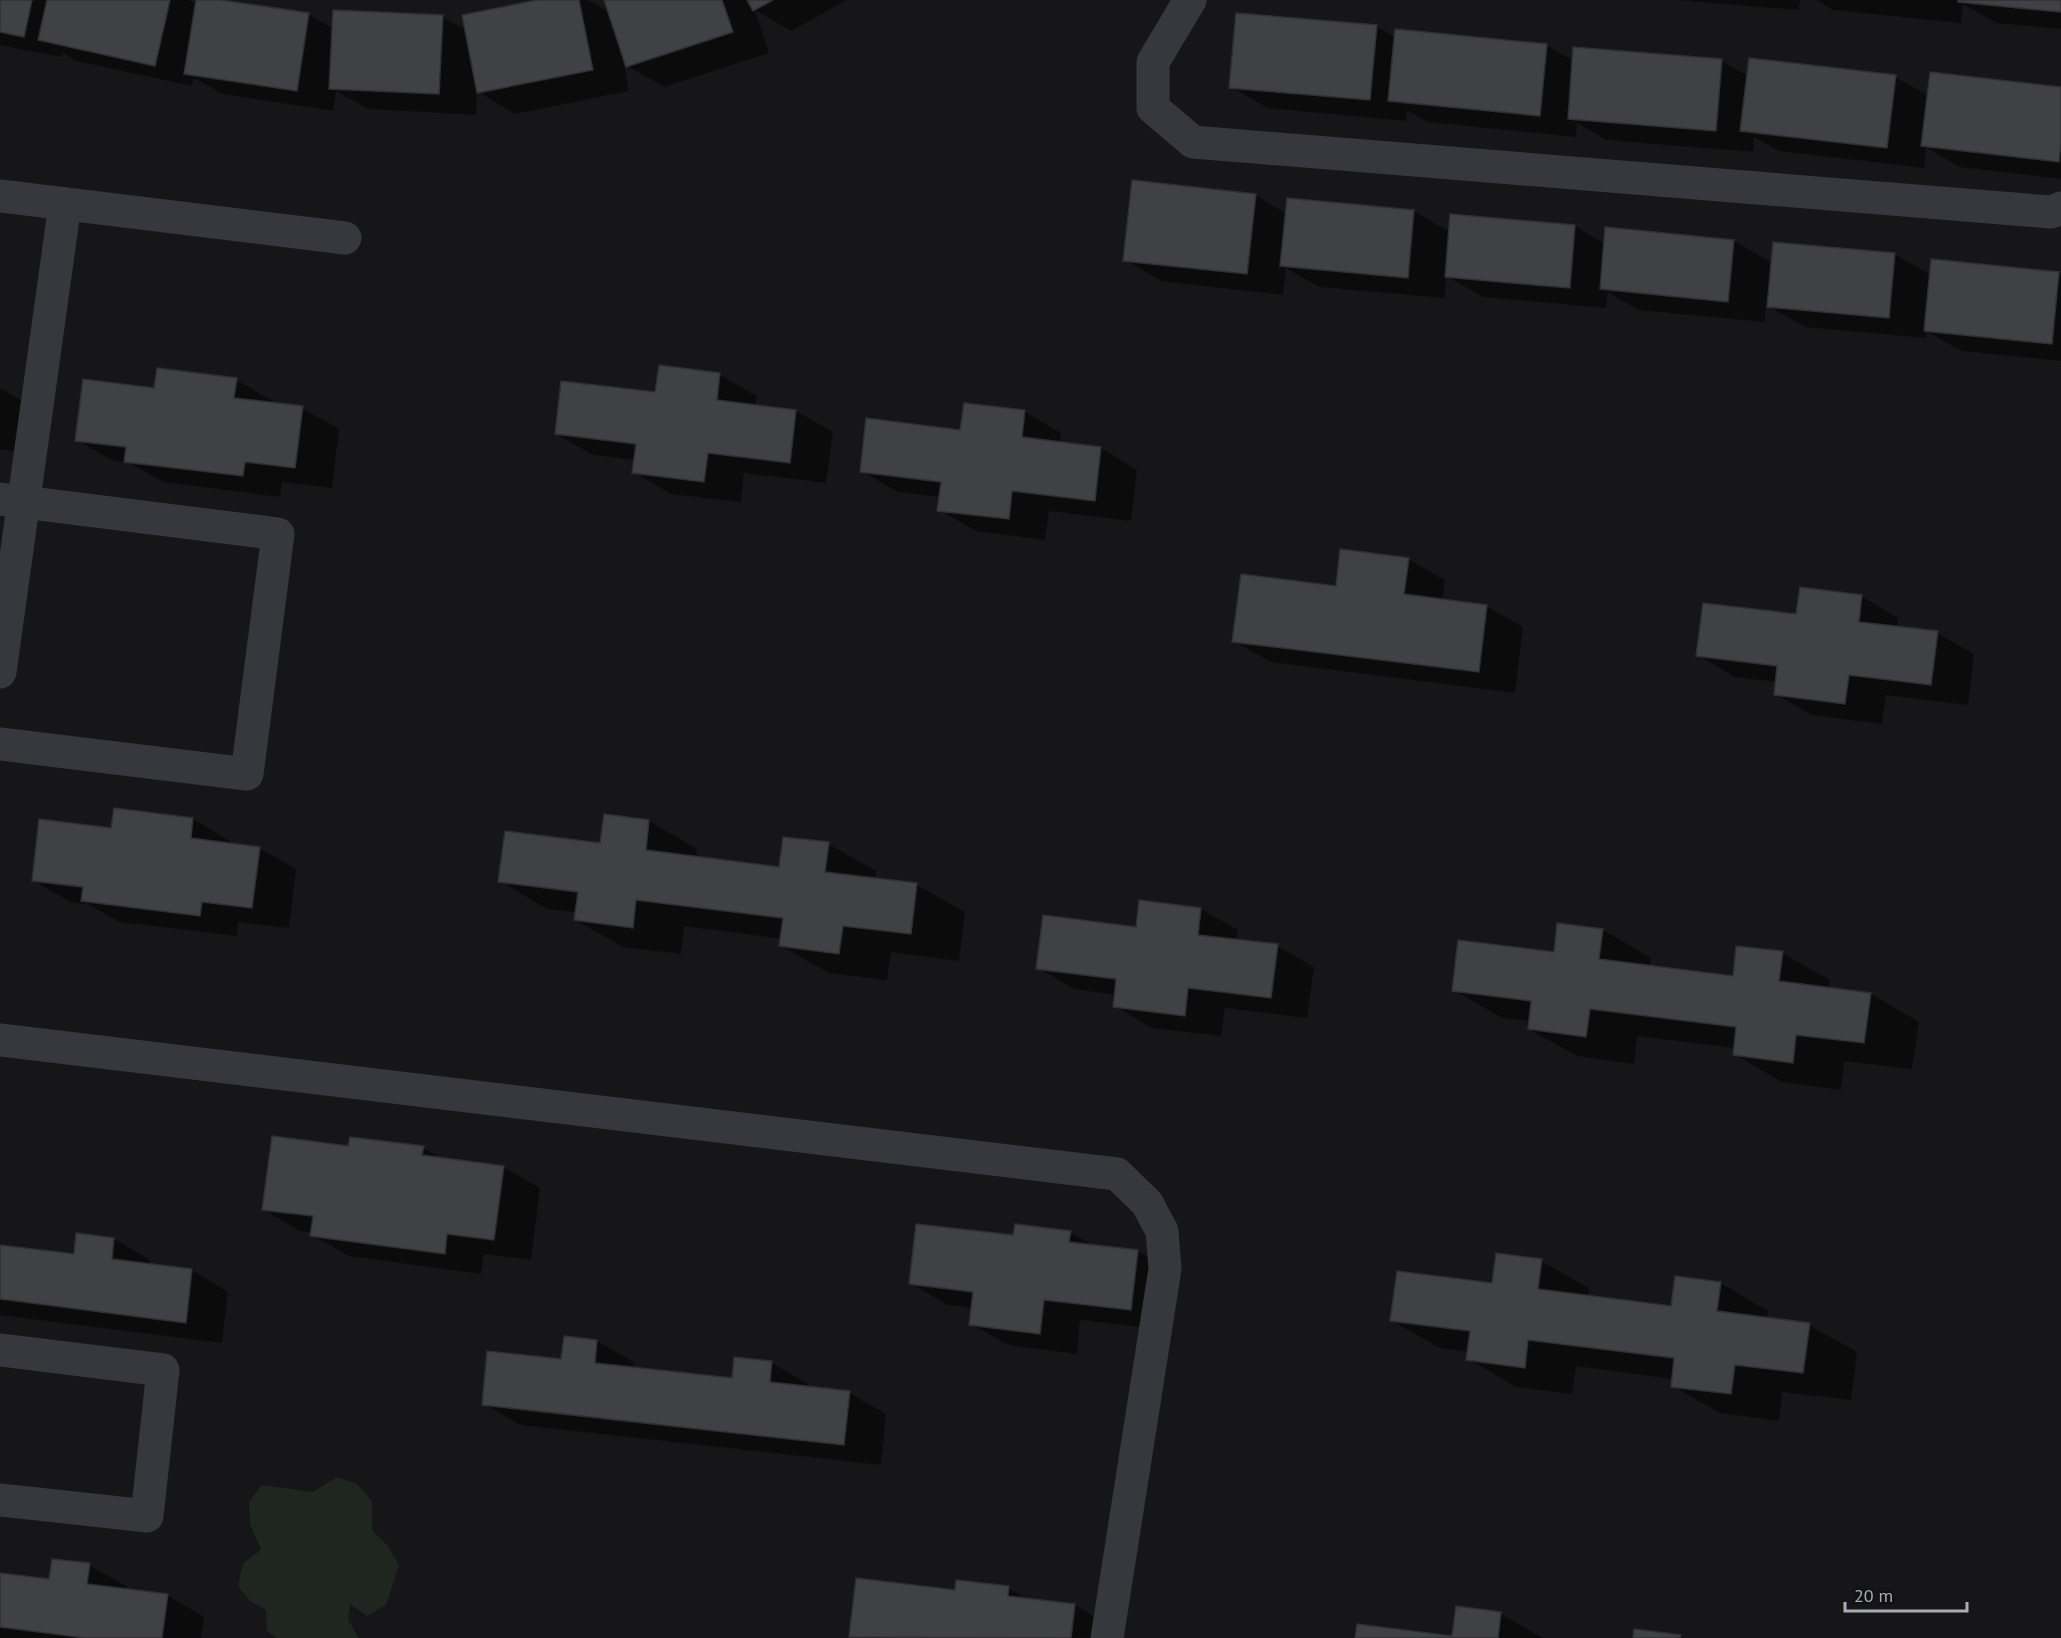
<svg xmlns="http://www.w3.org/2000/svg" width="2061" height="1638" font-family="'PT Sans',sans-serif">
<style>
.green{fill:#1e261f}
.shadow{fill:#0007}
.building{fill:#404145;stroke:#303034;stroke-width:1.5}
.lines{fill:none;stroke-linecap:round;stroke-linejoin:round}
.minor{stroke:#37383d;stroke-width:33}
</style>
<rect width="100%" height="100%" fill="#161618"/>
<path class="green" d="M337,1477l20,7 15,17v29l15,15 12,20 -13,40 -19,11 -17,-12 -2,16 11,18h-82l-10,-7 -1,-21 -16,-9 -12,-15 5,-22 18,-15 -11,-25 -1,-23 13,-16 51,7z"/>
<g class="shadow">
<path d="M0,0h189l8,4v-4h14l97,14 26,15 108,-12 24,13 79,-30h43l22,13 -4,-13h241l-56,31 -36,-21 14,43 -105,34 -36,-21 -4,-11h-2l7,36 -114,23 -38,-23 -1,24 -108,-6 -32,-18 -3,20 -110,-17 -29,-16 -2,8 -116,-25 -14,-9 -1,5 -61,-12z"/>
<path d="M1676,0h124l-1,10z"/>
<path d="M1817,0h244v29l-65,-6 -33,-19 -2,19 -128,-13z"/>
<path d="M1376,26l20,12 150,7 28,16h148l26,15 147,1 34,19 132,-7v90l-102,-12 -33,-20 -2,21 -145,-17 -25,-14 -1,15 -147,-12 -29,-17 -1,14 -149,-15 -20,-12 -1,11 -138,-13 -37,-21z"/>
<path d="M1255,195l32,19 127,-3 36,21 125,-6 30,18 129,-3 38,22 122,-9 37,21 2,-14 126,13 2,1v86l-99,-10 -36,-20v7l-121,-11 -39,-22 -1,17 -127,-12 -30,-18 -2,16 -123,-11 -37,-21 -1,22 -126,-11 -33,-19 -3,27 -122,-14 -36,-21z"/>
<path d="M660,367l60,8 37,21 -2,10 41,5 37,21 -7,51 -82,-10 -3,29 -70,-8 -37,-22 1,-12 -42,-5 -37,-21 101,-40z"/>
<path d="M236,380l37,21 -1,3 30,4 37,21 -7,59 -50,-6 -2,15 -117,-15 -33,-19 -17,-2 -36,-21 79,-50z"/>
<path d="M0,388l21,12 -6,51 -15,-2z"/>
<path d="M1025,412l36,21 -1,11 41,4 36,22 -6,51 -82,-10 -4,29 -69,-9 -37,-21 1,-13 -42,-5 -37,-21 101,-40z"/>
<path d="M1408,559l37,21 -3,21 44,5 37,21 -8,66 -244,-31 -37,-21 103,-53z"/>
<path d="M1861,596l37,22 -1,10 40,5 37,21 -6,51 -82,-10 -4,29 -70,-9 -37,-21 2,-12 -42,-5 -37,-22 100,-39z"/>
<path d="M115,810l78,9 37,22 -1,3 30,4 37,21 -7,59 -51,-6 -1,14 -118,-14 -31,-18 -18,-2 -37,-22 79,-50z"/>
<path d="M649,821l48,28 -1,9 84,10 48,-24 48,27 -1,8 42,6 48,27 -6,49 -68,-9 -4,28 -58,-7 -48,-27 1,-7 -98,-13 -3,28 -58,-7 -48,-27 2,-8 -30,-3 -47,-28 101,-36z"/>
<path d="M1141,902l60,7 37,21 -2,11 41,5 37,21 -7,51 -82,-10 -4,28 -70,-8 -36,-22 1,-11 -42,-6 -36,-21 99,-39z"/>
<path d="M1603,930l48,28 -2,9 85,10 48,-24 48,27 -1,9 42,5 48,28 -7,47 -68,-8 -3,29 -59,-8 -48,-28 1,-6 -98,-12 -3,28 -57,-8 -48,-27 1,-8 -28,-3 -48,-28 101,-36z"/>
<path d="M350,1148h73l20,11 61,8 36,21 -9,72 -47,-6 -3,20 -132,-18 -37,-21v-3l-12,-1 -37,-22z"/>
<path d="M1070,1232l25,14 43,5 37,21 -7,58 -88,-10 -3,34 -69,-9 -37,-21 2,-16 -26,-3 -36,-22z"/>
<path d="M114,1239l36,21v5l42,5 36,22 -6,51 -222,-28v-69l75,9z"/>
<path d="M1541,1261l48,27 -1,9 84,11 49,-25 47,28 -1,8 42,6 48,27 -6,48 -69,-8 -3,29 -59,-8 -48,-27 1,-7 -97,-13 -4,28 -56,-7 -48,-28 1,-7 -29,-4 -48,-27 101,-36z"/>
<path d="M565,1338l32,3 37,21 -1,6 100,12 39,-17 36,21v4l42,5 36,21 -5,51 -361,-40 -36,-21 78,-43z"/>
<path d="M89,1565l37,21v4l41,5 37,22 -3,21h-201v-63l51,6z"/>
<path d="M1008,1588l21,12 46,5 36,22 -1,11 -259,-1 105,-45z"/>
<path d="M1457,1608l44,6 42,24h-186h96z"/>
</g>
<g class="building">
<path d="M0,0h32l-8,37 -24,-5z"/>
<path d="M47,0h123l-15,66 -117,-26z"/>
<path d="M196,0h25l88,13 -12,78 -113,-17z"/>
<path d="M537,0h42l14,70 -116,23 -15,-78z"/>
<path d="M604,0h118l11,32 -107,35z"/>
<path d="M747,0h26l-20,11z"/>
<path d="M1958,0h103v12l-103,-10z"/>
<path d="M333,10l110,5 -4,79 -110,-5z"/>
<path d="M1236,13l141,12 -7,75 -141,-12z"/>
<path d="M1395,29l152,15 -7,72 -152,-15z"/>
<path d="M1573,47l149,12 -6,72 -148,-12z"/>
<path d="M1749,58l147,17 -9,73 -147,-17z"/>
<path d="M1930,72l131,15v55l-2,20 -138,-16z"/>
<path d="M1132,180l124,14 -9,80 -124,-13z"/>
<path d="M1287,198l127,12 -6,68 -128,-12z"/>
<path d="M1450,214l125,11 -5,63 -125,-11z"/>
<path d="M1605,227l129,13 -6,62 -128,-13z"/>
<path d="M1773,242l122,11 -6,65 -122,-11z"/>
<path d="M1931,259l128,13 -7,72 -128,-13z"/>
<path d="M659,365l61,8 -3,27 79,10 -6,53 -82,-10 -4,29 -72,-9 4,-29 -81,-10 6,-53 94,11z"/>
<path d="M157,368l80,10 -3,20 69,8 -8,62 -50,-6 -2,14 -119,-14 2,-15 -51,-6 8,-62 71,9z"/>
<path d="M964,403l61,7 -3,27 79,10 -6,54 -83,-10 -3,28 -72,-8 4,-29 -81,-10 6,-54 94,12z"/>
<path d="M1340,549l69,9 -5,36 83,11 -8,67 -247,-30 9,-68 95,12z"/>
<path d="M1800,587l62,8 -3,27 79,9 -7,54 -82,-10 -4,29 -71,-9 3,-29 -81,-10 7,-53 93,11z"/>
<path d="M114,808l79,10 -2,20 69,9 -8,61 -50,-6 -2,14 -119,-15 2,-14 -51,-6 7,-62 72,9z"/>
<path d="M604,814l45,6 -3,30 133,17 4,-30 46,5 -4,30 92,11 -6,51 -68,-8 -4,28 -60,-8 4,-28 -147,-18 -3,28 -59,-8 4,-28 -80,-10 7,-51 95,12z"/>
<path d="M1139,900l62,8 -3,27 80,9 -7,54 -83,-10 -3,28 -72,-9 3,-28 -80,-10 7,-54 93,12z"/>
<path d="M1557,923l46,6 -4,30 134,17 3,-30 47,5 -4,30 92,12 -7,50 -68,-8 -3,28 -60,-8 3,-28 -146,-18 -4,28 -58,-8 3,-28 -79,-10 6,-51 96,12z"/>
<path d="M272,1136l76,10 2,-9 74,9 -2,9 82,11 -10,74 -47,-6 -2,20 -135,-18 3,-20 -51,-6z"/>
<path d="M916,1224l97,11 2,-11 56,7 -2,11 69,8 -7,60 -87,-10 -4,34 -71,-9 4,-33 -64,-8z"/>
<path d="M76,1233l38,5 -2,21 80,10 -6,54 -186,-24v-54l74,9z"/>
<path d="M1496,1253l46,6 -4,30 133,17 4,-30 46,6 -4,29 93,12 -7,50 -68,-8 -4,29 -60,-7 3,-29 -146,-18 -3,28 -59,-8 4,-29 -80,-10 7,-50 95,12z"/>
<path d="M564,1336l33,4 -2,23 137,15 2,-21 38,4 -2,21 80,9 -6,54 -362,-40 5,-54 74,8z"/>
<path d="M52,1559l38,4 -3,21 81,10 -6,44h-77l-85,-11v-54l49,6z"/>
<path d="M856,1578l99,12 1,-10 53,6 -1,10 67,8 -4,34 -222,-1z"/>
<path d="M1456,1606l45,6 -3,26h-143l2,-14 95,12z"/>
<path d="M1634,1629l47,6 -1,3h-47z"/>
</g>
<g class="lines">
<g class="minor">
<path d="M1190,0l-37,62v46l40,34 858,70 10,-4"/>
<path d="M0,196l345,42"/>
<path d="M0,499l278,35 -31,240 -247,-30"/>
<path d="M0,672l65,-468"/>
<path d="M0,1040l1117,134 30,29 15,28 3,38 -58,369"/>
<path d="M0,1350l163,20 -16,146 -147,-16"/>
</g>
</g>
<path d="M1845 1602v9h122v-9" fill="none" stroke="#a8adb8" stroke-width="3"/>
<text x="1854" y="1602" font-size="18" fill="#a8adb8" stroke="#111113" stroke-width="4.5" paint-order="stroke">20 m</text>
</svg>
